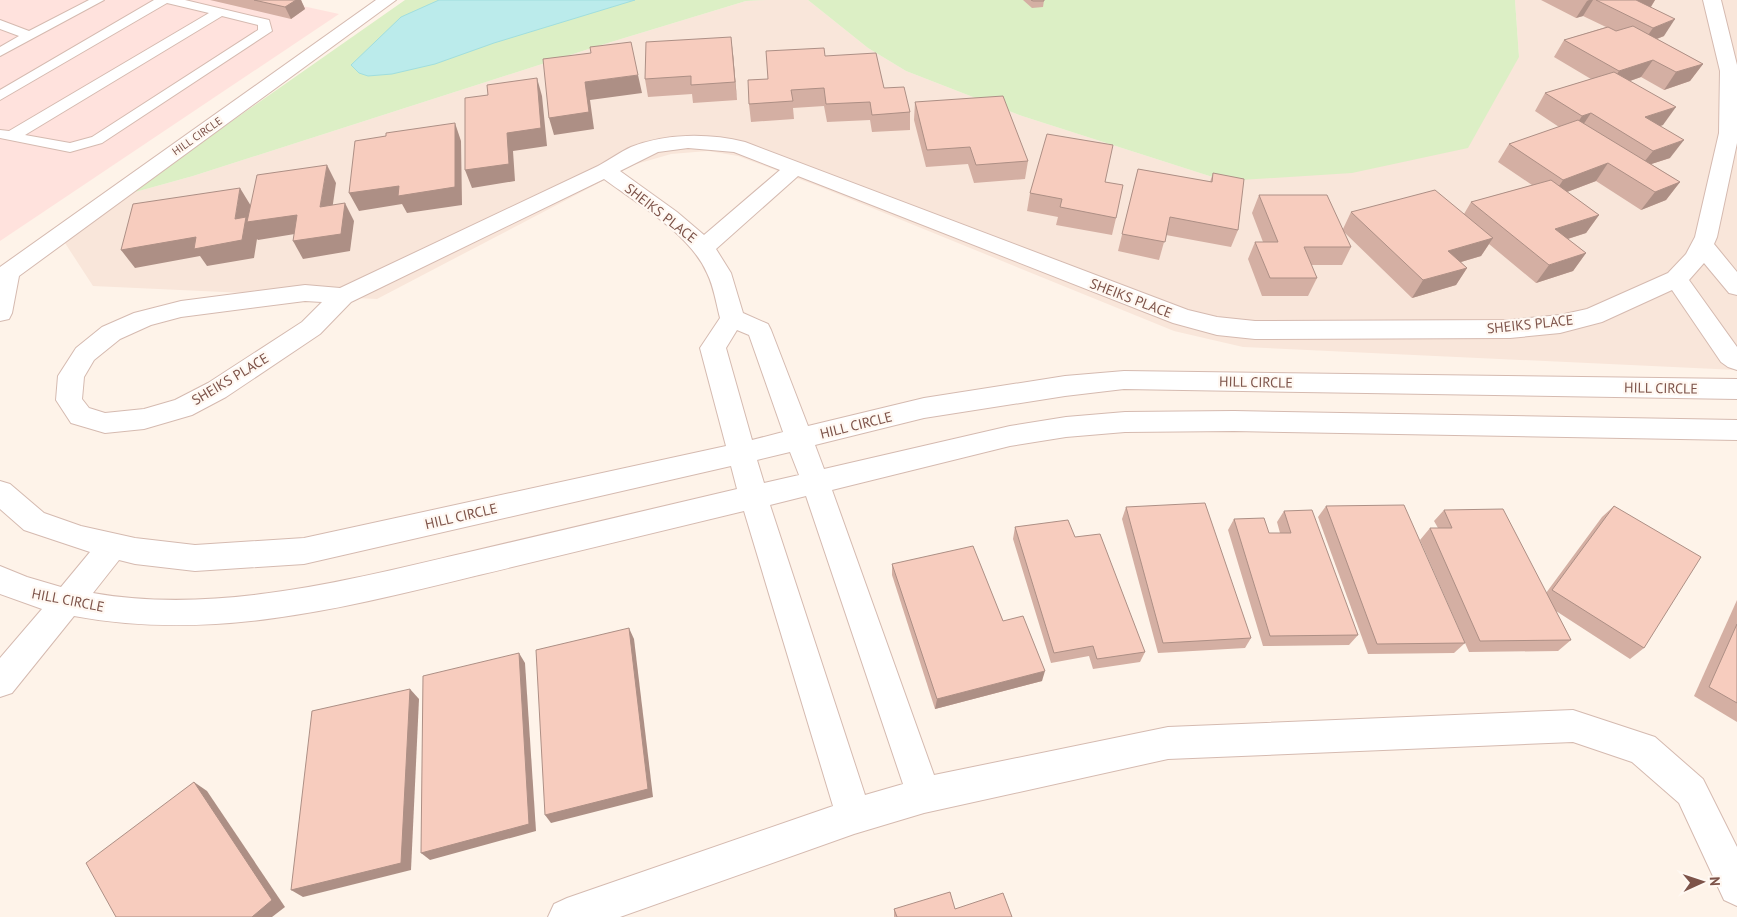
<svg xmlns="http://www.w3.org/2000/svg" width="1737" height="917" font-family="'PT Sans',sans-serif">
<style>
.residential{fill:#f9e6da}
.commercial{fill:#ffe2dd}
.green{fill:#dcefc5}
.water{fill:#bbebeb;stroke:#a0dede}
.lines{fill:none;stroke-linecap:round;stroke-linejoin:round}
.service-casing{stroke:#d5bab0;stroke-width:2}
.minor-casing{stroke:#d5bab0;stroke-width:2}
.service{fill:#fff;fill-rule:evenodd}
.minor{fill:#fff;fill-rule:evenodd}
.wall{fill:#d4afa3}
.shaded-wall{fill:#ad8f85}
.building{fill:#f7ccbe;stroke:#ad8f85}
.labels{text-anchor:middle;stroke-width:4.5;stroke-linejoin:round;paint-order:stroke}
.far-street-label{font-size:11px;fill:#7d5349;stroke:#fff8f2}
.street-label{font-size:14px;fill:#7d5349;stroke:#fff8f2}
</style>
<rect width="100%" height="100%" fill="#fef3e9"/>
<path class="residential" d="M765,0h43l60,48 38,23 116,45 203,65 294,-124 -4,-57h222v370l-494,-23 -69,-16 -351,-143 -85,-32 -30,-5 -37,3 -38,11 -256,134 -284,-13 -28,-43 38,-32 25,-17 65,-18 405,-130 148,-45z"/>
<path class="commercial" d="M0,0h275l64,14 -339,227z"/>
<g class="green">
<path d="M405,0h360l-19,1 -148,45 -405,130 -65,18z"/>
<path d="M808,0h707l4,57 -51,91 -116,25 -127,8 -203,-65 -116,-45 -38,-23z"/>
</g>
<path class="water" d="M439,0h196l-141,43 -59,21 -43,10 -24,2 -9,-3 -8,-8 50,-48z"/>
<g class="lines">
<defs>
<g id="service">
<path d="M89,0h15l-104,56v-9l19,-11 -19,-7v-9l29,11z"/>
<path d="M154,0h31l84,20 3,11 -170,112 -32,9 -70,-14v-8l9,1 200,-118 -42,-10 -167,97v-10zM222,16l36,9v5l-166,107 -22,6 -45,-8z"/>
</g>
<g id="minor">
<path d="M376,0h20l-377,276 -7,37 -3,6 -9,2v-54z"/>
<path d="M1703,0h18l16,65v78l-20,94 -3,7 23,28v23l-8,-2 -25,-30 -15,17 48,67v23l-9,-3 -7,-5 -49,-72 -70,32 -42,11 -50,5 -255,1 -38,-4 -44,-12 -375,-147 -82,73 15,24 12,40 25,11 3,6 37,96 116,-28 141,-22 59,-5 613,8v20l-613,-10 -59,7 -141,22 -109,27 9,24 186,-43 56,-9 59,-5 109,-1 503,9v20l-503,-9 -109,1 -59,5 -56,9 -178,44 102,285 234,-48 405,-17 82,27 48,42 34,68v59l-13,-6 -45,-97 -47,-41 -59,-20 -405,17 -244,54 -70,21 -234,83h-72l6,-13 13,-6 266,-92 -89,-295c-88,21 -176,43 -265,64 -135,33 -266,67 -405,41l-62,77 -12,4v-39l42,-49 -42,-15v-28l27,11 34,10 29,-35 -66,-22 -24,-21v-28l10,3 34,29 37,13 54,12 60,7 109,-7 422,-92 -26,-98 20,-30c-4,-15 -6,-31 -13,-45 -17,-39 -69,-69 -103,-94l-253,123 -31,32 -94,63 -34,18 -48,14 -39,4 -34,-10 -15,-23 2,-24 18,-28 26,-21 32,-14 47,-12 124,-16 35,3 258,-122c11,-6 22,-14 33,-19 35,-14 78,-14 114,-5l443,168 29,7 38,4 255,-1 50,-5 27,-6 81,-36 18,-19 9,-17 24,-104 1,-62zM688,148l46,4 46,18 -76,65 -27,-23 -57,-41 38,-19zM305,301l17,1 -20,20 -94,61 -33,17 -31,9 -39,4 -16,-5 -7,-9 2,-22 10,-17 26,-21 31,-14 30,-8zM737,330l12,5 34,97 -31,8 -26,-92zM790,452l9,23 -35,8 -7,-23zM731,466l6,23c-89,21 -178,42 -268,63 -121,28 -252,63 -376,41l26,-33 16,4 60,7 109,-7zM806,496l97,288 -38,11 -95,-290z"/>
</g>
</defs>
<use href="#service" class="service-casing"/>
<use href="#minor" class="minor-casing"/>
<use href="#service" class="service"/>
<use href="#minor" class="minor"/>
</g>
<g class="wall">
<path d="M210,0h91l4,9 -14,10z"/>
<path d="M1023,0h21l-1,7 -11,1z"/>
<path d="M1541,0h114l-4,7 13,29 -7,3 46,25 -13,17 -26,9 -23,-13 -11,4 33,44 -3,1 10,32 -19,6 29,18 -14,18 -25,10 -45,-29 -29,11 32,23 -13,18 -18,6 18,14 -13,18 -37,12 -47,-39 -8,12 -20,6 6,6 -11,17 -44,13 -68,-66 7,15 -9,18h-31l6,13 -9,18h-46l-14,-37 7,-17h8l-11,-29 7,-18 84,34 8,-17 113,2 7,-12 61,-17 -34,-23 11,-18 50,-17 -24,-16 10,-18 46,-14 -37,-22 10,-17 42,-13 -23,-11 -7,2z"/>
<path d="M733,54l4,46 -44,3 -1,-9 -44,3 -3,-18z"/>
<path d="M825,56l59,32 26,24v18l-38,2 -2,-12 -43,2 -3,-16 -31,2 1,11 -43,3 -2,-18 19,-25z"/>
<path d="M915,102l113,59 -3,18 -51,4 -6,-19 -42,3 -12,-47z"/>
<path d="M1138,169l72,13 3,-9 25,57 -7,17 -65,-12 -7,25 -41,-9z"/>
<path d="M1105,182l11,36 -4,17 -56,-10 2,-8 -31,-6 3,-18z"/>
<path d="M1326,506l139,137 -11,10 -86,1 -50,-137z"/>
<path d="M1614,506l30,142 -14,11 -74,-48 15,29 -13,11 -89,1 -49,-112 10,-12h8l-4,-7 10,-11 102,83 56,-76z"/>
<path d="M1126,507l125,131 -6,10 -87,5 -36,-134z"/>
<path d="M1284,511l74,124 -9,10 -86,1 -35,-116 6,-11 35,14h11l-3,-11z"/>
<path d="M1015,527l60,10 70,115 -5,10 -47,7 -4,-13 -38,7 -38,-124z"/>
<path d="M892,564l111,57 39,60 -107,28 -43,-134z"/>
<path d="M1737,600v122l-43,-26z"/>
<path d="M894,909l118,8h-118z"/>
</g>
<g class="shaded-wall">
<path d="M296,0h5l4,9 -14,10 -6,-12z"/>
<path d="M1589,0h4l-10,16 -7,2 11,-17z"/>
<path d="M1636,0h19l-5,8z"/>
<path d="M1675,19l-11,17 -23,9 12,-17z"/>
<path d="M731,37l2,17 4,46 -2,-18z"/>
<path d="M1653,60l-12,17 -34,12 12,-18z"/>
<path d="M1703,64l-13,17 -26,9 12,-18z"/>
<path d="M638,75l4,18 -52,7 4,29 -40,6 -5,-17 36,-36z"/>
<path d="M537,78l5,18 5,50 -34,5 2,30 -43,7 -7,-18z"/>
<path d="M1676,107l-13,18 -30,10 12,-18z"/>
<path d="M1591,113l-12,18 -9,3 12,-18z"/>
<path d="M455,123l6,18 1,64 -55,8 -5,-9 -43,7 -10,-18z"/>
<path d="M1684,140l-14,18 -31,10 14,-17z"/>
<path d="M1608,163l-12,18 -45,17 12,-18z"/>
<path d="M327,165l9,18 -6,41 -10,-17z"/>
<path d="M1680,182l-14,18 -25,10 14,-18z"/>
<path d="M240,188l11,18 46,9 10,17 -49,8 -1,-1 -3,19 -47,8 -7,-10 -65,12 -14,-18 114,-31z"/>
<path d="M345,203l9,18 -4,30 -47,8 -10,-18z"/>
<path d="M1599,215l-13,18 -44,14 13,-18z"/>
<path d="M1493,238l-12,18 -44,13 11,-18z"/>
<path d="M1586,253l-13,18 -37,12 13,-18z"/>
<path d="M1467,268l-11,17 -44,13 11,-18z"/>
<path d="M629,628l5,11 19,158 -102,26 -6,-8z"/>
<path d="M519,653l6,10 11,168 -106,29 -9,-7z"/>
<path d="M1045,671l-3,10 -107,28 2,-10z"/>
<path d="M410,689l9,10 -8,171 -108,27 -12,-7z"/>
<path d="M194,782l13,9 78,116 -13,10h-20z"/>
</g>
<g class="building">
<path d="M254,0h42l-11,7z"/>
<path d="M1031,0h13v1h-11z"/>
<path d="M1596,0h40l39,19 -22,9z"/>
<path d="M1633,26l70,38 -27,8 -23,-12 -34,11 -55,-31 44,-13 8,4z"/>
<path d="M731,37l4,45 -44,3v-9l-46,3 1,-37z"/>
<path d="M631,42l7,33 -53,7 4,30 -40,6 -6,-59 48,-6 -1,-6z"/>
<path d="M824,48l1,8 51,-3 8,35 20,-1 6,25 -38,3 -2,-13 -44,2 -2,-16 -33,2 2,11 -44,3 -1,-24 20,-1 -2,-28z"/>
<path d="M1614,72l62,35 -31,10 39,23 -31,11 -62,-38 -9,3 -37,-23z"/>
<path d="M537,78l4,50 -34,5 2,31 -44,6v-72l23,-3 -1,-10z"/>
<path d="M1003,96l25,65 -52,4 -6,-18 -43,3 -12,-48z"/>
<path d="M1578,120l102,62 -25,10 -47,-29 -45,17 -54,-36z"/>
<path d="M455,123v64l-57,9 1,-10 -50,7 6,-52 31,-5v-3z"/>
<path d="M1047,134l66,11 -8,37 18,3 -7,33 -56,-11 2,-8 -32,-6z"/>
<path d="M327,165l-7,42 25,-4 -4,31 -48,7 4,-26 -50,7 10,-47z"/>
<path d="M1138,169l74,13 1,-9 31,6 -6,51 -68,-13 -5,25 -43,-8z"/>
<path d="M1551,180l48,35 -44,14 31,24 -37,12 -78,-63z"/>
<path d="M240,188l-5,31 11,-2 -4,23 -48,9 2,-12 -75,13 12,-46z"/>
<path d="M1435,190l58,48 -45,13 19,17 -44,12 -72,-68z"/>
<path d="M1259,195h68l24,52h-47l13,31h-47l-15,-36h23z"/>
<path d="M1205,503l46,135 -88,5 -37,-136z"/>
<path d="M1404,505l61,138 -88,1 -51,-138z"/>
<path d="M1614,506l87,51 -57,91 -92,-58z"/>
<path d="M1503,509l68,131 -91,1 -50,-113h22l-8,-18z"/>
<path d="M1312,510l46,125 -88,1 -36,-117 30,-1 5,15h22l-7,-22z"/>
<path d="M1068,520l7,17 25,-3 45,118 -48,7 -4,-13 -39,7 -39,-126z"/>
<path d="M973,546l30,75 20,-5 22,55 -108,28 -45,-135z"/>
<path d="M1737,624v79l-28,-16z"/>
<path d="M629,628l19,161 -103,26 -9,-165z"/>
<path d="M519,653l10,171 -108,29 2,-177z"/>
<path d="M410,689l-9,174 -110,27 21,-179z"/>
<path d="M194,782l78,118 -20,17h-136l-30,-54z"/>
<path d="M950,892l5,17 48,-16 9,24h-115l-3,-8z"/>
</g>
<g class="labels">
<g class="far-street-label">
<text transform="translate(197 136) rotate(-35)" y="4">HILL CIRCLE</text>
</g>
<g class="street-label">
<text transform="translate(661 213) rotate(38)" y="5">SHEIKS PLACE</text>
<text transform="translate(1131 298) rotate(21)" y="5">SHEIKS PLACE</text>
<text transform="translate(1530 324) rotate(-6)" y="5">SHEIKS PLACE</text>
<text transform="translate(230 379) rotate(-31)" y="5">SHEIKS PLACE</text>
<text transform="translate(1256 382) rotate(1)" y="5">HILL CIRCLE</text>
<text transform="translate(1661 388) rotate(1)" y="5">HILL CIRCLE</text>
<text transform="translate(856 425) rotate(-14)" y="5">HILL CIRCLE</text>
<text transform="translate(461 516) rotate(-13)" y="5">HILL CIRCLE</text>
<text transform="translate(68 600) rotate(11)" y="5">HILL CIRCLE</text>
</g>
</g>
<g transform="translate(1702 882) rotate(87)" stroke="#fff8f2" stroke-width="4" paint-order="stroke">
<path d="M0-4L9 19L0 12L-9 19Z" fill="#7d5349"/>
<text y="-8" font-size="14" font-weight="bold" text-anchor="middle" fill="#7d5349">N</text>
</g>
</svg>
